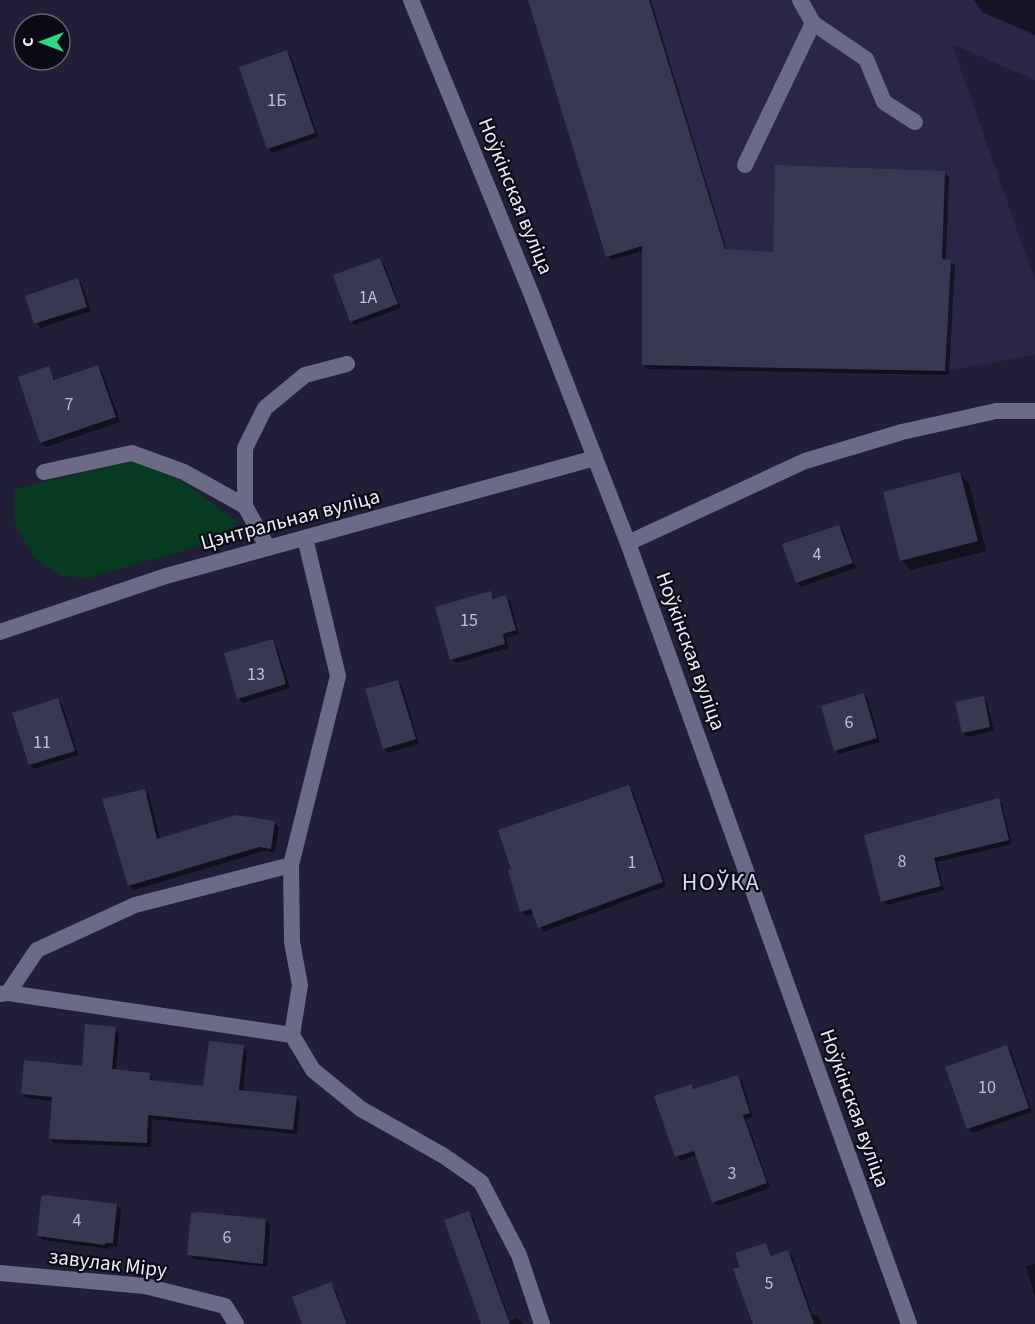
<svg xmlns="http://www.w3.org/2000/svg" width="1035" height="1324" font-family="'Source Sans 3',sans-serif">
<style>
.built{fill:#292745}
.green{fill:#073a20}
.shadow{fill:#0007}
.building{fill:#393851}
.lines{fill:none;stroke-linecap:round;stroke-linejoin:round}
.service{stroke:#6b6b87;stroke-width:16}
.minor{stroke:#6b6b87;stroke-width:16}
.secondary{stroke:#6b6b87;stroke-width:16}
.labels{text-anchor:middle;stroke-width:4.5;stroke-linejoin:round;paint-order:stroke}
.number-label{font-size:18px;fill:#bebed0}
.street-label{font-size:21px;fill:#eaeafa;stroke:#0b0b15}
.quarter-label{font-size:24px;letter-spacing:1.5px;fill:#d8d8f8;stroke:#0b0b15}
</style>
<rect width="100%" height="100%" fill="#211f37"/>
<path class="built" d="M528,0h507v80l-83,-36 83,237v74l-90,16 -303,-6v-119z"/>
<path class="green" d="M134,461l45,18 58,43 -13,17 -135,39 -28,-2 -26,-17 -20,-34v-36z"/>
<g class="shadow">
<path d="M530,0h121l76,251 48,2 169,-80 5,4 -3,84 9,4 -6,110 -302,-6 -4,-4v-114l-31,9 -4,-4z"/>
<path d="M974,0h61v35l-53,-23z"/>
<path d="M287,52l4,4 27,81 -46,16 -4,-5z"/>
<path d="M380,259l4,5 17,44 -46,17 -4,-4z"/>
<path d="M78,280l4,5 9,26 -51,17 -4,-5z"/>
<path d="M98,366l4,5 18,51 -74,25 -5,-5 8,-74 7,13z"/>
<path d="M960,474l9,9 17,68 -75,19 -10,-10z"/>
<path d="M839,527l4,4 13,37 -55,19 -4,-5z"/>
<path d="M491,593l4,6 11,-2 4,4 9,33 -13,4 3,10 -53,15 -5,-4z"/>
<path d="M272,640l4,5 14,43 -47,15 -4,-5z"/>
<path d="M398,681l4,5 17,58 -31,9 -4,-5z"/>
<path d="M864,695l4,4 12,43 -41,12 -4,-4z"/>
<path d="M983,698l4,4 7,29 -27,6 -4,-4z"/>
<path d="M58,700l4,4 16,51 -44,14 -4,-4z"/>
<path d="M628,787l5,4 33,95 -123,46 -9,-19 -8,3 -4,-5z"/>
<path d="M145,791l4,4 11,45 114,-17 5,4 -4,25 -11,-1 -130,39 -5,-5z"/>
<path d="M998,799l4,5 10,40 -75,18 7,28 -57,15 -4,-4z"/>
<path d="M115,1028l4,5 -3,38 34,3 4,8 50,6 39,-41 4,4 -4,41 53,6 4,4 -3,32 -145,-15 -1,28 -97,-4 -4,-5 3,-37 -26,-3 -5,-4 62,-26z"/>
<path d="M1006,1047l5,4 21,61 -60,21 -4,-5z"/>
<path d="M737,1076l5,5 11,36 -7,2 24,69 -52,18 -5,-4 -16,-47 -16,6 -5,-5 15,-71 4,5z"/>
<path d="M42,1198l75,7 4,5 -4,37 -8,-1v3l-66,-9 -5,-4z"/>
<path d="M468,1213l5,4 37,104 8,-3 5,6h-41z"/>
<path d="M266,1221l4,4 -3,42 -74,-8 -4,-5z"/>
<path d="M766,1244l7,13 15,-5 4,4 20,58 7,3 3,7h-62l-19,-56z"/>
<path d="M1035,1264v33l-9,-31z"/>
<path d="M330,1284l5,5 13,35h-44z"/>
</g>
<g class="building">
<path d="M528,0h121l76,249 48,3 2,-87 170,6 -3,88 9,1 -6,111 -303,-6v-119l-36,11z"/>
<path d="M287,50l28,83 -48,16 -28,-82z"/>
<path d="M380,258l18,46 -48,18 -17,-47z"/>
<path d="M78,278l9,29 -53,17 -9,-28z"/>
<path d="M98,365l18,52 -76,26 -22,-66 31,-11 5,14z"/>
<path d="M960,472l18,69 -78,20 -17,-69z"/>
<path d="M839,525l14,38 -57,20 -14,-39z"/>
<path d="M491,591l2,8 13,-4 10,35 -13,4 2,10 -55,16 -15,-53z"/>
<path d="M273,639l13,45 -49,15 -13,-46z"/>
<path d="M398,680l18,59 -33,10 -18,-60z"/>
<path d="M864,693l13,45 -43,13 -13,-45z"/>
<path d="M984,696l6,31 -28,6 -7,-31z"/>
<path d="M58,698l17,53 -46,14 -17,-52z"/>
<path d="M629,785l34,97 -125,46 -7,-19 -11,3 -12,-42 3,-1 -13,-39z"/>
<path d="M145,789l12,50 79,-24 39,6 -4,28 -12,-2 -131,39 -26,-87z"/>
<path d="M999,798l10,42 -75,18 7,28 -60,16 -17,-67z"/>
<path d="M85,1024l31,3 -4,42 38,4v7l53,6 6,-45 35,4 -5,45 58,6 -4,34 -145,-15 -1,28 -98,-4 3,-42 -31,-3 3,-34 58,6z"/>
<path d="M1007,1045l22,63 -62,21 -22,-62z"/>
<path d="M738,1075l12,38 -7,2 24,68 -55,20 -18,-52 -19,6 -21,-61 38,-12 1,5z"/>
<path d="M44,1195l73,9 -4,39h-8v2l-68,-9 4,-39z"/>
<path d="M469,1211l41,113h-29l-37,-104z"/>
<path d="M198,1212l68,7 -3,45 -76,-9 4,-42z"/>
<path d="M766,1243l5,13 17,-6 26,74h-61l-20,-55 7,-2 -5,-14z"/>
<path d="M331,1282l16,42h-45l-10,-27z"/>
</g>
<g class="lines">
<g class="service">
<path d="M813,23l53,36 18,43 31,20"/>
<path d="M745,165l68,-142 -13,-23"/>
<path d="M44,472l88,-19 52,19 61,34"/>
<path d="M628,543l177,-82 97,-29 94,-21h39"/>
<path d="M268,548l-23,-42v-58l20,-40 40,-33 42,-11"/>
<path d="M8,993l284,42 21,35 48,39 83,47 37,26 38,73 23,69"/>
<path d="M0,994l8,-1 29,-43 98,-45 156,-40"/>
<path d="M292,1035l8,-50 -8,-43 -1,-77 47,-189 -33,-138"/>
</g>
<g class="minor">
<path d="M0,632l166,-56 429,-118"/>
<path d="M0,1273l145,13 80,20 11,18"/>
</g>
<path class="secondary" d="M411,0l120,293 97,250 281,781"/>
</g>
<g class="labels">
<g class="number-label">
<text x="277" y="106">1Б</text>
<text x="368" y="303">1А</text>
<text x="69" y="410">7</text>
<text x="817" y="560">4</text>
<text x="469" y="626">15</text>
<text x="256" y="680">13</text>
<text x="849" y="728">6</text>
<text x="42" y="748">11</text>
<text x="902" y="867">8</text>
<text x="632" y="868">1</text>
<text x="987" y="1093">10</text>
<text x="732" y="1179">3</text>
<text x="77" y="1226">4</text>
<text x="227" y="1243">6</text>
<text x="769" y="1289">5</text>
</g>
<g class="street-label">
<text transform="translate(516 196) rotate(68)" y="7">Ноўкінская вуліца</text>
<text transform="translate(290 519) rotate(-15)" y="7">Цэнтральная вуліца</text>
<text transform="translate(691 651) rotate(70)" y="7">Ноўкінская вуліца</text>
<text transform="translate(855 1108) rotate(70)" y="7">Ноўкінская вуліца</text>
<text transform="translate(108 1263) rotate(7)" y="7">завулак Міру</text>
</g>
<g class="quarter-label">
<text x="721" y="890">НОЎКА</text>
</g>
</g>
<g transform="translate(42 42) rotate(270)"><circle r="28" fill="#0b0b15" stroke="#646471" stroke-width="1.5"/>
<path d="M0-4.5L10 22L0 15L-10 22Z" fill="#30d883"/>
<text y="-9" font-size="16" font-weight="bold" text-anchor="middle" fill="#eaeafa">С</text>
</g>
</svg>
